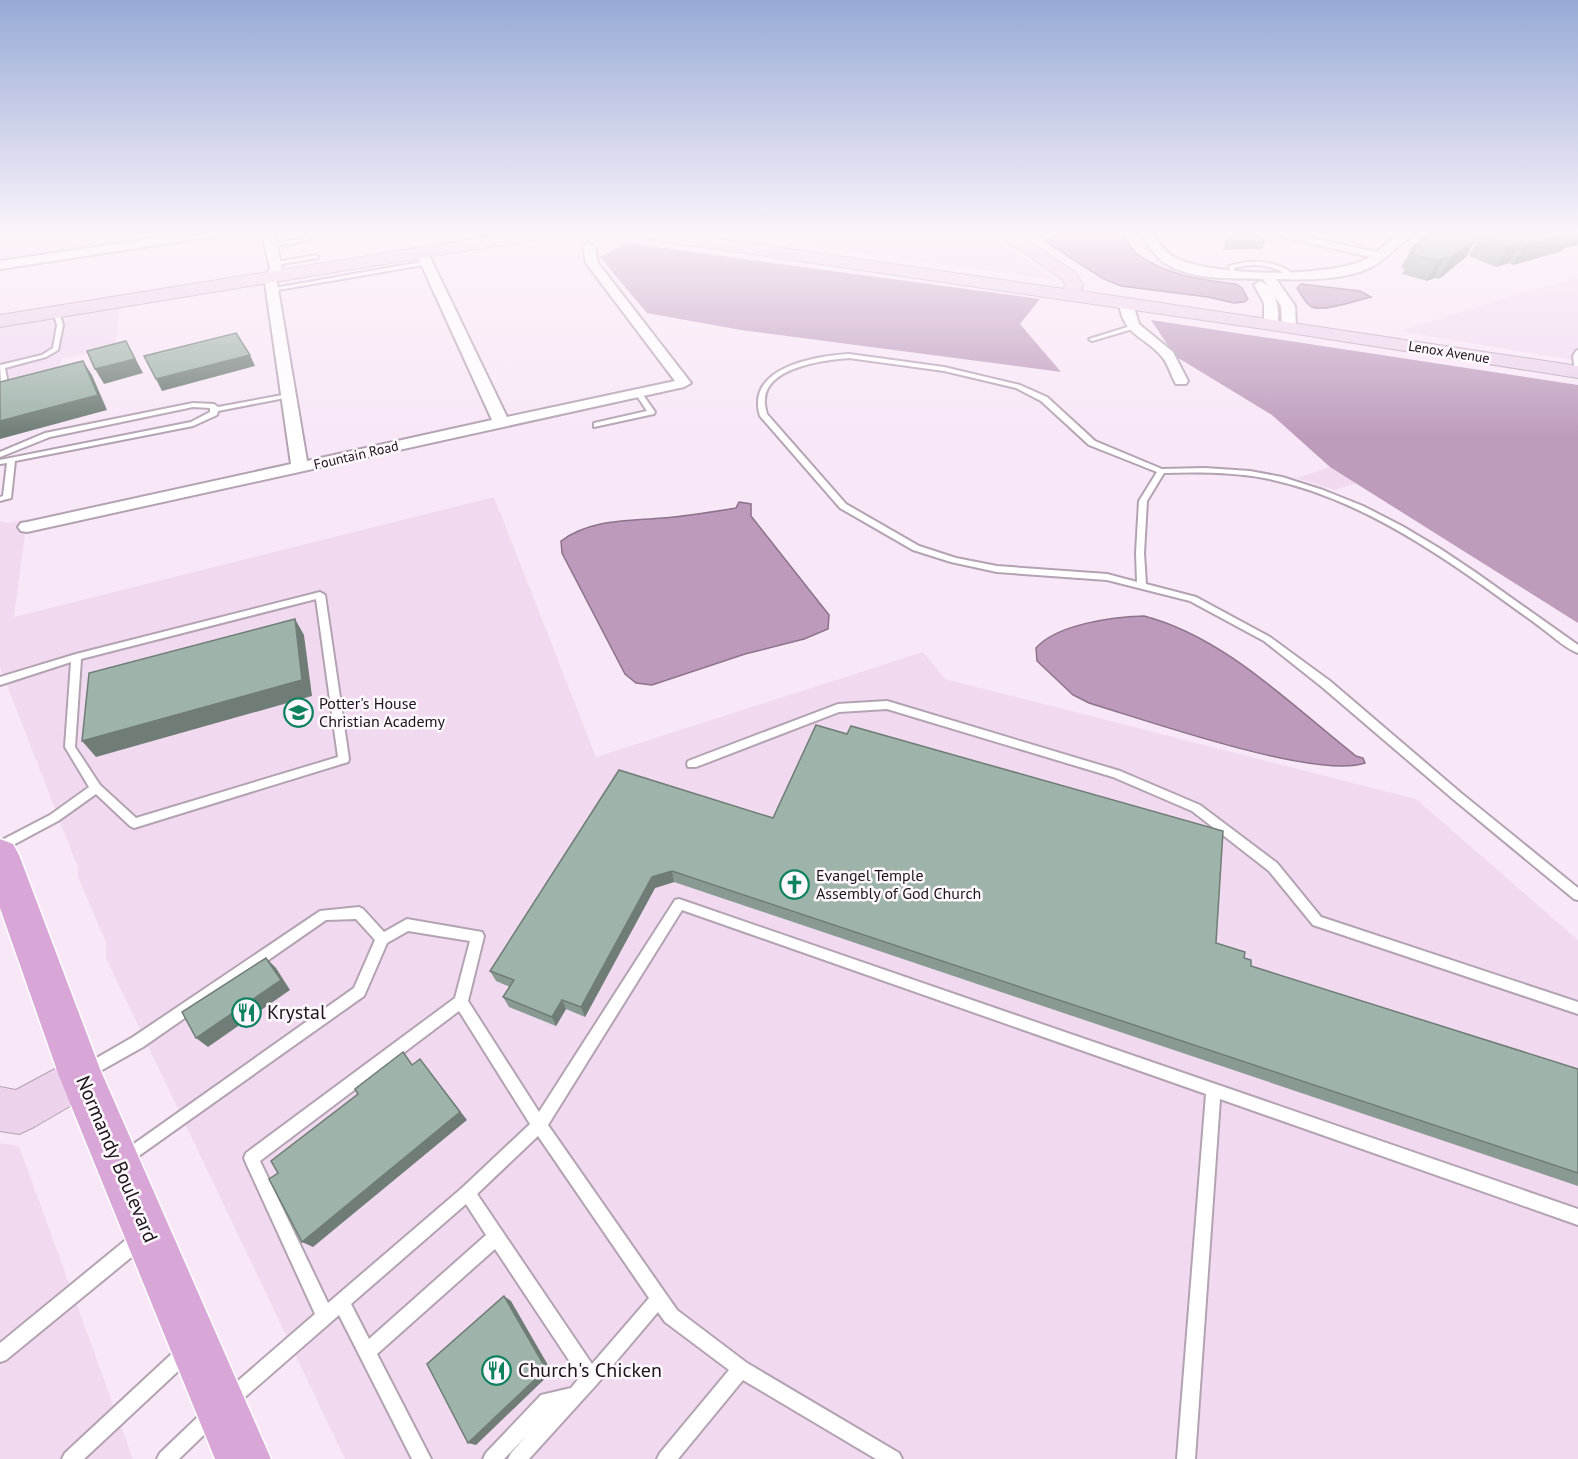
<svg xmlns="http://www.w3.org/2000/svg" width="1578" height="1459" font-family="'PT Sans',sans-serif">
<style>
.built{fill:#f1daf0}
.forest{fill:#bd9bbb}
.water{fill:#bd9abb;stroke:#8c728b;stroke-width:1.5}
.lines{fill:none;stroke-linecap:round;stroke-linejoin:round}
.lane-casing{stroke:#b3a3b2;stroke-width:4}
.street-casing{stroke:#b3a3b2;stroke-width:4}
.secondary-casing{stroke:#b3a3b2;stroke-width:2}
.primary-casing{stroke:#fff;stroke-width:3}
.lane{fill:#fff;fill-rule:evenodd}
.street{fill:#fff;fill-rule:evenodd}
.secondary{fill:#ecd3eb;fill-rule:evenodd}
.primary{fill:#d9a7d7;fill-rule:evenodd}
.wall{fill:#889a91}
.shaded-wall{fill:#6f7d76}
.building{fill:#9eb3a9;stroke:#6f7d76;stroke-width:1.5}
.labels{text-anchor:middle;stroke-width:5;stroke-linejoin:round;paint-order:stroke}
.far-street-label{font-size:14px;fill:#1b151b;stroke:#fff8fe}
.poi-label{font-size:16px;fill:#1b151b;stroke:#fff8fe;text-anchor:start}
.near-poi-label{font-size:20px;fill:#1b151b;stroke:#fff8fe;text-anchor:start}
.near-street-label{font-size:20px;fill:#1b151b;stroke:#fff8fe}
</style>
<rect width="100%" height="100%" fill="#f8e7f7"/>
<g class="built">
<path d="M0,233h87l-5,18 -82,12z"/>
<path d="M434,233h85l-94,17z"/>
<path d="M797,233h188l71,47 -268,-37z"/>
<path d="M1578,278v83l-178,-30 105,-33z"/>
<path d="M120,305l-5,44 -53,9 -5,20 -57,17v-71z"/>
<path d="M1330,467l26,16 -21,7 -38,-12z"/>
<path d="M494,497l102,260 327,-105 22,27 471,120 162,141v519h-1233l-239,-501v-16l-28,-65v-9l-78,-201v-146l8,2 19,-4 -13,98z"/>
<path d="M0,1143l19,3 114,313h-133z"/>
</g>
<g class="forest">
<path d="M626,243l414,56 -20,25 41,48 -320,-42 -94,-17 -47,-56z"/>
<path d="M1151,320l427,65v238l-248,-156 -58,-52 -97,-59z"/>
</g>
<g class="water">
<path d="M1064,233h57c5,6 9,14 14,19 28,23 67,28 101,32l6,4 6,11 -4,3 -10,1 -26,-6 -87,-11 -17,-7 -57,-36 -1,-4z"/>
<path d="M1301,284l59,7 11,6c-13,3 -47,15 -59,10 -6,-2 -11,-13 -15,-19z"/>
<path d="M739,502l12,2v12l78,99 -1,14 -24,10 -59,15 -93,31 -16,-2 -11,-9 -63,-121 -1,-12c29,-22 68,-20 102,-23 25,-2 49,-6 73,-10z"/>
<path d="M1144,616c81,21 147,89 212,140l7,2 2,5c-49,17 -219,-43 -276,-60l-16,-8 -36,-34 -1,-13c21,-24 77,-31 108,-32z"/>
</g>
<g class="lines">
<defs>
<g id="lane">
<path d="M484,233h15l-17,3z"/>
<path d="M309,237l2,3 -40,7 -3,-2z"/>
<path d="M316,255l2,1v2l-43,7 -3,-2z"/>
<path d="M427,261l3,2 -1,1 -157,27 -3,-2z"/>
<path d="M1246,262c17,-1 35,1 48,13l-5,1c-16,-11 -36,-14 -55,-8l1,6 -5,1 -1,-9z"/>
<path d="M56,310l3,2 4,13 -5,25 -12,7 -41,11 3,16 -8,5 1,-6 -1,-18 42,-10 11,-7 4,-23 -4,-13z"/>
<path d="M1134,325l3,2 -1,1 -44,13 -3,-2z"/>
<path d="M1578,350v24l-3,-2 -2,-16 3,-5z"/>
<path d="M849,354l95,13 76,18 27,12 48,44 67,28 43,-1 45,3 32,6 41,13 40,16 39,20 37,22 36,24 103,73v8c-11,-4 -21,-13 -30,-20 -21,-16 -42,-31 -63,-46 -66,-47 -140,-93 -221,-109 -33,-6 -67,-6 -100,-5l-17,28 -3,52 2,31 50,13 74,40 60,44 131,112 117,95v12l-4,-1 -121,-100 -131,-112 -58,-46 -74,-40 -83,-21 -110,-8 -46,-10 -38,-12 -73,-42 -80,-92c-15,-49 56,-60 89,-62zM849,358l95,13 72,17 25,13 48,44 68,27 -18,29 -3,52 1,29 -30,-8 -110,-8 -41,-8 -37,-12 -73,-42 -79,-90c-1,-5 -3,-10 -2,-15 2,-32 59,-39 84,-41z"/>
<path d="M639,391l2,1 14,20 -1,2 -60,13v-4l53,-12 -12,-18z"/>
<path d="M288,394l4,2 -2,1 -72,14 -1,4 -24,11 -178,35 -4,37 -11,3v-4l3,-1 4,-33 -7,1v-4l191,-38 19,-10v-4l-17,-1 -143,30 -50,20v-5l45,-19 148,-30 21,1 4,3z"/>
<path d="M320,592l5,3 24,164 -1,3 -214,66 -4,-2 -34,-32 -38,27 -58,31v-11l50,-26 39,-28 -24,-40 6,-85 -71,23v-8l76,-23zM316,599l22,158 -202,61 -36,-33 -25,-38 6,-88z"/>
<path d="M887,701l233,70 80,34 77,58 44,54 257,85v12l-265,-89 -44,-54 -77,-60 -79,-34 -226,-68 -48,3 -143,55h-8l-1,-3 1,-3 150,-57z"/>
<path d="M679,899l899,310v16l-358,-126 -25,360h-18l29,-365 -524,-184 -134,215 129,185 70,53 152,90 3,6h-26l-133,-79 -65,79h-21l3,-6 69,-83 -64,-48 -7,-10 -61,72 -68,75h-21l3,-6 16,-18 -23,24h-21l3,-6 55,-58 30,-7 9,-11 -85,-128 -118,105 54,105h-19l-73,-144 -102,89 -6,3 -6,-3 -3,-6 3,-6 90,-78 -69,-151 -2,-5 2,-5 209,-155 15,-57 -62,-10 -21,12 -23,53 -238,169 -5,-2 -2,-5 2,-5 233,-165 21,-48 -19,-21 -30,1 -183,127 -57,32 -5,-2 -2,-5 2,-5 52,-30 187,-126 39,-4 4,2 21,23 23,-13 75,13 2,4 -16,65 71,111 136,-212zM459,1011l71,113 -68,64 -134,115 -68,-142zM538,1136l111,162 -57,66 -115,-170zM466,1204l20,31 -117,104 -18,-35z"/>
<path d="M139,1232l6,2 2,6 -2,6 -139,114 -6,2v-19l133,-109z"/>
<path d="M184,1346l6,2 2,6 -2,6 -106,99h-22l3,-6 113,-105z"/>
<path d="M210,1408l6,3 3,6 -3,6 -37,36h-22l3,-6 44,-42z"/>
</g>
<g id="street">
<path d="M191,233h32l-5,3 -218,33v-8z"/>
<path d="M262,233h12l8,35 -5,9v6l30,178 185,-41 -76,-167 6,-4 6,4 79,164 168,-36 -89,-118 -3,-16 6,-4 6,4 3,16 93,120 -7,4 -657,145 -6,-1 -3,-4 3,-4 6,-1 264,-58 -26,-181v-6l5,-9z"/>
<path d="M1140,233h12c6,8 13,20 22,24 36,20 160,22 196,0l-105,-24h24l88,19 21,-19h15c-11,10 -23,22 -35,30 -26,18 -73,17 -102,16l19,27 1,21 -7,4 -7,-4 -1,-21 -18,-27c-32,-1 -71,2 -100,-17 -8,-6 -17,-20 -23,-29z"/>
<path d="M1417,233l43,3 43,-3c-17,13 -69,14 -86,0z"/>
<path d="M1260,281c16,6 22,32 16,46l-5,1 -7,-4v-21l-10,-18z"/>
<path d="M1126,299l7,4 6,21 34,28 15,29 -2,3h-10c-5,-8 -7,-18 -13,-26 -17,-22 -40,-21 -44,-55z"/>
</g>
<g id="secondary">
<path d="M510,233h41l-8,5 -543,89v-12z"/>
<path d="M635,233h45l384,56 1,-5 -3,-5 -67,-46h20l60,39 8,12 -2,7 497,75v12l-307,-48 -628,-92z"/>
<path d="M81,1055l15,6 6,15 -6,15 -62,36 -15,7 -19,-3v-44l16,3z"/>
</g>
<path id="primary" d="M0,839l13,5 6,11 81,214 171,390h-56l-156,-383 -59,-168z"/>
</defs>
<use href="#lane" class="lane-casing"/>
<use href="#street" class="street-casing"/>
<use href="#secondary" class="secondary-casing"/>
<use href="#primary" class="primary-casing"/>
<use href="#lane" class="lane"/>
<use href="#street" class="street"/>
<use href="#secondary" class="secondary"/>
<use href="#primary" class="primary"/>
</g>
<g class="wall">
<path d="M1578,233v12l-14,3 -2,3 -49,14 -4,-2 -13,4 -27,-11 11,-20z"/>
<path d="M1265,242l-3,7 -39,1 2,-7z"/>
<path d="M1411,249l55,8 -27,22 -5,-1 -7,3 -25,-7 3,-5 -4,-1z"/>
<path d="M619,770l154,48 443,125 28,15 7,8 327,103v117l-904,-304 -19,6 -70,129 -19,-8 -10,17 -47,-19 -6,-10 7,-10 -14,-6 -6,-10z"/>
</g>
<g class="shaded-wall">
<path d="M1578,233v12l-14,3 -2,3 -49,14 12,-20 43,-11z"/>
<path d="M1477,238l-11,19 -27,22 10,-20z"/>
<path d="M1520,244l-11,19 -13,4 12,-20z"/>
<path d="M1444,258l-10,20 -7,3 11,-20z"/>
<path d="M126,341l17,32 -39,11 -9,-15z"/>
<path d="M250,355l5,11 -93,25 -6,-12z"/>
<path d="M83,361l9,14 15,35 -107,29v-18z"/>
<path d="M295,619l9,16 8,61 -216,61 -14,-16z"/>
<path d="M672,871l2,11 -19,6 -70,129 -4,-10 71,-130z"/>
<path d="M266,958l10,10 14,22 -82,57 -12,-9z"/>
<path d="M562,1000l4,9 -10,17 -4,-9z"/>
<path d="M420,1059l47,61 -154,127 -11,-5z"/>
<path d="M504,1296l7,5 41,71 -76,73 -8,-2z"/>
</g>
<g class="building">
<path d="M1235,233h21l9,9 -40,1z"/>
<path d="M1432,233h29l16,5 -28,21 -5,-1 -6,3 -26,-7 3,-4 -4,-1z"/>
<path d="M1491,233h78l-44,12 -5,-1 -12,3 -28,-11z"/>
<path d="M236,333l14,22 -94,24 -12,-23z"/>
<path d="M126,341l9,18 -40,10 -8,-18z"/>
<path d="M83,361l15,34 -98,26v-39z"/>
<path d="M295,619l7,61 -220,61 7,-68z"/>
<path d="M816,725l31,9 4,-8 372,105 -7,112 29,9 -1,6 7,2v6l327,103v104l-906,-302 -20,6 -71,130 -19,-7 -10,17 -49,-20 11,-17 -24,-9 129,-201 154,48z"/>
<path d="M266,958l15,22 -85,58 -14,-26z"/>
<path d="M403,1052l9,13 8,-6 40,53 -158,130 -33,-63 9,-6 -7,-12 87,-67 -3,-5z"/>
<path d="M504,1296l42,73 -78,74 -41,-79z"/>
</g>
<linearGradient id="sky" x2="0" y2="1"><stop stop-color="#97aad6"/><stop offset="0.53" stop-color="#fcf4fb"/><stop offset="1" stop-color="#fcf4fb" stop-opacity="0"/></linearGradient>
<rect width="1578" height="438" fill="url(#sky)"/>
<defs>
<symbol id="school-ring" viewBox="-11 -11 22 22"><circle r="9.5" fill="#fff8fe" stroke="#0e815f" stroke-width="1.5"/><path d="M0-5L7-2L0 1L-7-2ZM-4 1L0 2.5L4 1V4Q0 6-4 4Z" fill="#0e815f"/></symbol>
<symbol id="church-ring" viewBox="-11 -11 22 22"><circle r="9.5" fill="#fff8fe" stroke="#0e815f" stroke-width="1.5"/><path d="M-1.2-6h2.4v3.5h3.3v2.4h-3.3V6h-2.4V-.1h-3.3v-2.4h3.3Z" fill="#0e815f"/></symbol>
<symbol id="restaurant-ring" viewBox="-11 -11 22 22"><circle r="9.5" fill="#fff8fe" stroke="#0e815f" stroke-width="1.5"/><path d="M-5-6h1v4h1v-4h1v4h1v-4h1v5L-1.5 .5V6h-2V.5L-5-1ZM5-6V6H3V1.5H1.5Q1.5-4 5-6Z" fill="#0e815f"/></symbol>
</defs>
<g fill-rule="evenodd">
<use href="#school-ring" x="282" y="696" width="33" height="33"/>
<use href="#church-ring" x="778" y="868" width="33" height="33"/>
<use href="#restaurant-ring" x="230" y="996" width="33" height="33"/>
<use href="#restaurant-ring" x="480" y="1354" width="33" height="33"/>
</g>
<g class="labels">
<g class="far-street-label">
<text transform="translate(1449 352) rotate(9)" y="5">Lenox Avenue</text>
<text transform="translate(356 455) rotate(-13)" y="5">Fountain Road</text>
</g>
<g class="poi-label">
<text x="319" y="709">Potter's House<tspan x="319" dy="18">Christian Academy</tspan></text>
<text x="816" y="881">Evangel Temple<tspan x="816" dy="18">Assembly of God Church</tspan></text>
</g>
<g class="near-poi-label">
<text x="267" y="1019">Krystal</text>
<text x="518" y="1377">Church's Chicken</text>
</g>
<g class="near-street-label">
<text transform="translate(117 1159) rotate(67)" y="7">Normandy Boulevard</text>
</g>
</g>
</svg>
